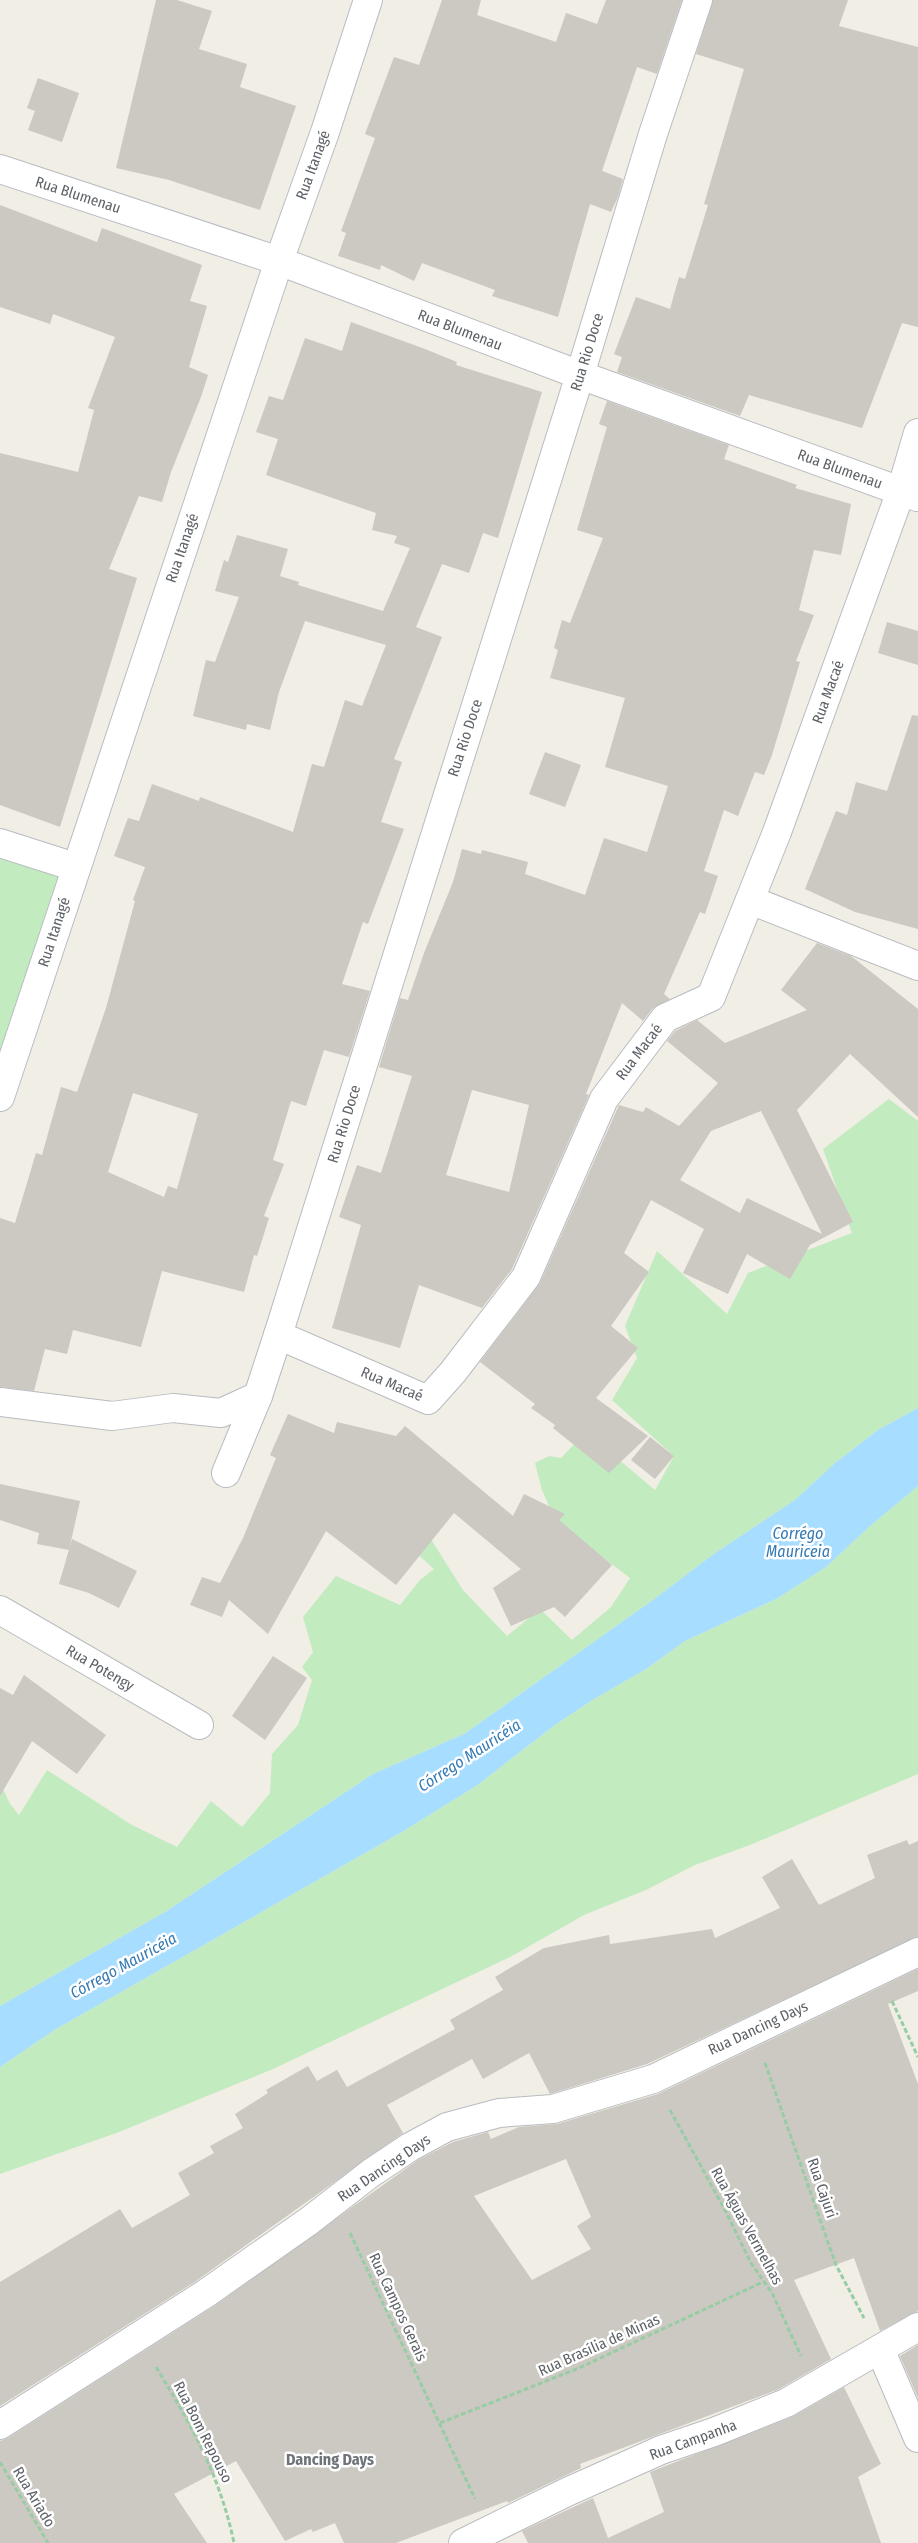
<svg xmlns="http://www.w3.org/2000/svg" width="918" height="2543" font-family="'Fira Sans Condensed',sans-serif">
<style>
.green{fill:#c2ebc0}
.water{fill:#a7ddff}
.building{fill:#ccc8c2;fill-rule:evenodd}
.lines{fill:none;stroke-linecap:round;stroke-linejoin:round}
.street-casing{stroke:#b8bcc0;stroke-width:30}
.secondary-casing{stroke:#b9bdc3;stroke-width:30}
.path{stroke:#97cda4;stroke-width:3;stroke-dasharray:5 2.5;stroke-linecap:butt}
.street{stroke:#fff;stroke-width:28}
.secondary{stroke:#fff;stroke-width:28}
.labels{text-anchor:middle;stroke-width:5;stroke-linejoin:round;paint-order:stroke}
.street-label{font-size:15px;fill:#5d6267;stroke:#fff}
.water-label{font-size:16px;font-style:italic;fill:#367ab3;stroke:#fff}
.neighbourhood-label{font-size:16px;font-weight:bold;fill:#6e747a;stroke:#fff}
</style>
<rect width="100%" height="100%" fill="#f1eee5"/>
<g class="green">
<path d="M0,857l70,24 -70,212z"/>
<path d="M889,1099l29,22v287l-40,22 -43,33 -40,37 -80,53 -62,47 -189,134 -91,40 -208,138 -165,94v-224l10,22 9,11 28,-45 85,55 45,22 34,-46 31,26 28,-34 2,-39 26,-29 14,-45 -10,-13 11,-15 -10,-35 33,-41 64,29 20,-25 14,-11 -28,-25 21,-11 36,57 44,46 33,-27 32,31 39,-33 19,-29 -74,-56 -14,-32 -7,-27 14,-7 12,2 25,-26 69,58 19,-34 -62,-56 25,-42 -12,-32 32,-75 70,63 21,-41 104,-40 -29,-84z"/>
<path d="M918,1486v288l-168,71 -55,20 -49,25 -62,25 -72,41 -239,113 -154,63 -119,42v-107l56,-38 346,-197 74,-46 79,-61 39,-26 52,-30 39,-28 93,-43 48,-31 43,-40z"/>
</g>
<path class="water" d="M918,1408v78l-49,41 -43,40 -48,31 -93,43 -39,28 -52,30 -39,26 -79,61 -74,46 -346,197 -56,38v-61l165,-94 208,-138 91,-40 189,-134 62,-47 80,-53 40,-37 43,-33z"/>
<g class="building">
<path d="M156,0h21l35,11 -13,38 48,15 -7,23 56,19 -36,104 -91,-30 -53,-12z"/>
<path d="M442,0h39l-4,15 79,27 10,-29 31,11 9,-24h76l-25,74 -20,-7 -35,104 21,8 -5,18 -7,15 -21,-8 -32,113 -66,-21 3,-6 -73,-27 -8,18 -33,-16 -1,5 -42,-14 8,-23 -5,-2 34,-93 -10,-4 29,-77 25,8z"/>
<path d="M713,0h135l-9,26 79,21v280l-16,-4 -40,105 -113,-33 -9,21 -123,-44 5,-15 -8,-3 22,-57 34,12 9,-32 6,2 23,-74 -4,-1 40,-135 -48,-15z"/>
<path d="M38,78l41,15 -17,49 -34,-12 7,-19 -8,-3z"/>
<path d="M0,205l97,37 5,-14 100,37 -12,36 17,5 -18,61 19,8 -7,22 -30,75 -9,30 -23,-6 -30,73 28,9 -77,249 -60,-22v-352l78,19 16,-62 -6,-2 27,-71 -62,-23 -3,10 -50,-17z"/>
<path d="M351,322l74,27 32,13 -1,3 86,27 -44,146 -15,-5 -14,40 -27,-9 -26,63 26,10 -48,122 8,3 -21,60 23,7 -36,95 -5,-2 -21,62 28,7 -21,66 -25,-7 -18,56 -15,-5 -18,59 11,4 -20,52 5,2 -12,38 -3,-1 -10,37 -82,-21 -21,76 -68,-17 -6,24 -22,-5 -11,42 -34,-4v-169l15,5 21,-70 6,2 19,-68 16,5 29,-84 29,-107 -2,-1 12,-33 -31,-11 14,-38 11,3 13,-37 47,17 1,-4 93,35 19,-68 12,3 21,-67 17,6 24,-61 -81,-24 -26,71 -9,38 -23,-6 -1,6 -53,-14 13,-56 9,2 24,-65 -24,-6 9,-31 4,2 9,-27 51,14 -8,27 19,6 -1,3 85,26 27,-63 -16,-5 3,-7 -25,-6 4,-17 -110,-38 12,-36 -22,-7 13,-36 14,4 22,-62 37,13zM133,1093l65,21 -21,75 -9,-3 -4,11 -56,-25z"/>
<path d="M607,401l122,44 -5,14 73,26 -2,3 56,16 -10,51 -27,-5 -15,60 15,5 -18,46 4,1 -28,93 -8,20 -9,-3 -17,44 -14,-6 -20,61 14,5 -13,38 -5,-2 -36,82 6,5 -17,9 -10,13 -21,-18 -36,91 3,1 -77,174 -30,39 -63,-23 -19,63 -68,-20 29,-103 -22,-8 18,-52 24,8 31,-97 -33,-9 21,-69 8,2 16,-47 29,-71 9,-33 19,5 1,-4 46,12 -3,12 60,21 19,-57 43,14 21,-66 -63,-19 20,-69 -75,-20 8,-28 -4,-2 8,-28 8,3 33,-85 -26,-8 30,-103 -8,-3zM472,1090l57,15 -20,87 -63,-17z"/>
<path d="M887,622l31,9v34l-40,-12z"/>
<path d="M912,715l6,1v213l-63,-17 -50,-23 31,-78 11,4 9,-33 31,9z"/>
<path d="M545,752l36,13 -16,42 -36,-13z"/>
<path d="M817,943l34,13 67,53v108l-68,-63 -53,56 56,112 -43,23 -20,34 -43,-25 -19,40 -45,-21 21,-44 -53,-29 -27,53 25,19 -38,54 27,22 -42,50 52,38 -39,37 -56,-45 2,-3 -24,-17 4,-4 -55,-42 60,-79 79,-178 24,7 3,-5 33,19 39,-43 -51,-42 8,-10 22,-11 28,23 82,-33 -26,-20zM761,1111l21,42 40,81 -75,-36 -7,15 -60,-33 31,-49z"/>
<path d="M288,1414l46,19 3,-11 59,14 9,-10 108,90 11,-22 41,20 -6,6 53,45 -47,52 -11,-10 -43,19 -18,-38 28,-19 -67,-56 -58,72 -70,-54 -58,103 -39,-34 -7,17 -32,-12 12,-28 18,6 23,-45 33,-80 -6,-3z"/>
<path d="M650,1437l24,19 -19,23 -24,-19z"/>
<path d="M0,1484l80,17 -11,49 -32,-6 2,-11 -39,-13z"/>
<path d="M72,1539l65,32 -18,37 -30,-15 -30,-9z"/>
<path d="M273,1656l34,22 -42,62 -33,-24z"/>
<path d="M24,1675l82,60 -29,39 -45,-33 -32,55v-108l13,7z"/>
<path d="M907,1840l2,5 9,-4v96l-271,127 -97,30 -21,-41 -46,26 -11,-20 -85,46 16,28 -207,148 -196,125v-124l120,-73 12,19 58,-33 -12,-22 36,-20 -4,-7 33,-18 -8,-14 33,-21 -2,-3 42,-24 9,15 20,-11 10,17 108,-58 -5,-9 53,-30 -8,-13 49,-29 65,-13 1,9 102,-15 3,9 65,-30 -18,-31 30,-18 27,46 56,-27 -8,-23z"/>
<path d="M918,1969v22l-30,13 30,80v227l-38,20 -26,-73 -60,22 37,79 -52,30 -199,75 1,4 -73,35 -1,-2 -111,42h-52l-9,-20 -22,9 -2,-3 -26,12 -49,-80 -62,33 33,49h-207v-102l8,-3 205,-131 205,-147 35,-18 35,-10 3,7 28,-12 38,-3 101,-30zM566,2159l25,58 -14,9 14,23 -59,31 -58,-84z"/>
<path d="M918,2345v53l-18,-42z"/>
<path d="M844,2387l37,77 -23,13 23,66h-353l-6,-12 71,-33 15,40 56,-26 -14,-40 142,-55z"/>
</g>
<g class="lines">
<defs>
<g id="street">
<path d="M279,261l301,114 337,122"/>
<path d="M0,843l75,24"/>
<path d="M750,900l168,66"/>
<path d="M278,1335l150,65 25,-28 73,-95 78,-178 61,-81 46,-21 66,-165 124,-341 17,-58"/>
<path d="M0,1402l112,14 61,-8 48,5 37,-17"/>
<path d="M226,1473l32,-77 20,-61 302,-960 73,-241 45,-134"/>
<path d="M0,1610l199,115"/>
<path d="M880,2349l38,89"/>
<path d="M0,2425l205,-131 104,-73 62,-48 39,-26 37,-20 52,-14 54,-4 100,-30 265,-127"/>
<path d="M463,2543l104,-51 94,-42 53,-18 72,-29 132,-76"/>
</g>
<g id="secondary">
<path d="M0,169l279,92"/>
<path d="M0,1097l279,-836 46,-129 43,-132"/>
</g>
</defs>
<use href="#street" class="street-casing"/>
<use href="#secondary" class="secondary-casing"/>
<g class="path">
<path d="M892,2001l26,56"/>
<path d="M765,2063l71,202 28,53"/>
<path d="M670,2110l55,100 26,53 21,30 29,63"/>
<path d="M350,2233l125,266"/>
<path d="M156,2367c36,59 64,109 78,176"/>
<path d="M440,2423l139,-55 184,-86"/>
<path d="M0,2462l48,81"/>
</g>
<use href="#street" class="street"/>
<use href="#secondary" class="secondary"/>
</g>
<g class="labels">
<g class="street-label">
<text transform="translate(313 165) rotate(-70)" y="5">Rua Itanagé</text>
<text transform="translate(78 195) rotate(18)" y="5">Rua Blumenau</text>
<text transform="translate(460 330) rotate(21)" y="5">Rua Blumenau</text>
<text transform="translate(587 352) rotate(-73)" y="5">Rua Rio Doce</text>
<text transform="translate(840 469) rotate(20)" y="5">Rua Blumenau</text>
<text transform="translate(182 548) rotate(-71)" y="5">Rua Itanagé</text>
<text transform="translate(828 692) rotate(-70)" y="5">Rua Macaé</text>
<text transform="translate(465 738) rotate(-72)" y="5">Rua Rio Doce</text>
<text transform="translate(54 932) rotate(-72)" y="5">Rua Itanagé</text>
<text transform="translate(639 1052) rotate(-53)" y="5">Rua Macaé</text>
<text transform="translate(344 1124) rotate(-73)" y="5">Rua Rio Doce</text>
<text transform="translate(392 1384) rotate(23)" y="5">Rua Macaé</text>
<text transform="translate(100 1668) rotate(30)" y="5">Rua Potengy</text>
<text transform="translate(758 2028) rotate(-25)" y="5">Rua Dancing Days</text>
<text transform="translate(384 2168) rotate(-34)" y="5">Rua Dancing Days</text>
<text transform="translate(822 2188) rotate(71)" y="5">Rua Cajuri</text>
<text transform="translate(747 2226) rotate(61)" y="5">Rua Águas Vermelhas</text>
<text transform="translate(398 2307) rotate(65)" y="5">Rua Campos Gerais</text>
<text transform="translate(599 2345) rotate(-24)" y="5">Rua Brasília de Minas</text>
<text transform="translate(203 2432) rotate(63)" y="5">Rua Bom Repouso</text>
<text transform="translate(693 2440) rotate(-20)" y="5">Rua Campanha</text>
<text transform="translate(34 2497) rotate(59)" y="5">Rua Ariado</text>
</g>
<g class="water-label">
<text x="798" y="1539">Corrégo<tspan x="798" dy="18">Mauriceia</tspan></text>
<text transform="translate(469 1755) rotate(-33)" y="6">Córrego Mauricéia</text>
<text transform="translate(123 1965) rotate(-29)" y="6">Córrego Mauricéia</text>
</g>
<g class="neighbourhood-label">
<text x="330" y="2465">Dancing Days</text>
</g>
</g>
</svg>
